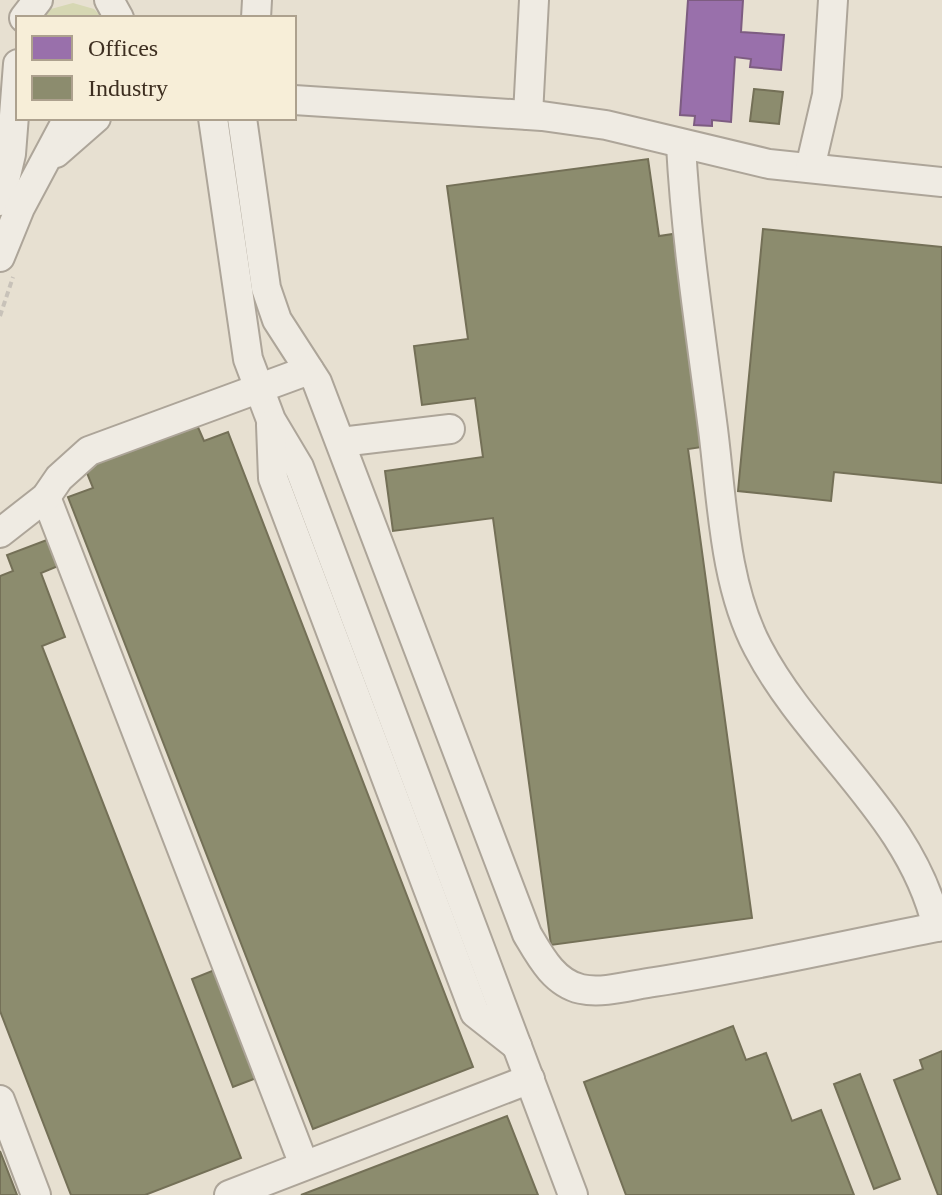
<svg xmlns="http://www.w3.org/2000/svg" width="942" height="1195" font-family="'Times New Roman',serif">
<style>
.green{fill:#d6d7b3}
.offices{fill:#9970ab;stroke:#7d5c81;stroke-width:2}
.industry{fill:#8c8c6e;stroke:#747057;stroke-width:2}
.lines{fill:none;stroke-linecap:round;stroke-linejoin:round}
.minor-casing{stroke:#ada599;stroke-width:32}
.path{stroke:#c8c2b9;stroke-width:4;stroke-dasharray:6 4;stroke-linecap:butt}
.minor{stroke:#efebe3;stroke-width:28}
</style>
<rect width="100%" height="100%" fill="#e7e0d1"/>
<path class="green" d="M73,3l21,6 9,9h-60l8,-9z"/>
<path class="offices" d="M688,0h55l-2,32 43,3 -3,35 -31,-3 1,-8 -16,-2 -4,65 -19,-2v6l-18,-1 1,-9 -15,-1z"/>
<g class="industry">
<path d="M754,89l29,3 -4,32 -29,-3z"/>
<path d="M648,159l11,77 14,-2 29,213 -14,2 64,469 -201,27 -58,-427 -100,13 -8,-60 98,-14 -8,-59 -53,7 -8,-59 54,-7 -21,-153z"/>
<path d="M763,229l179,18v236l-108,-11 -3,29 -93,-10z"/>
<path d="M197,425l7,16 24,-9 245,635 -160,62 -245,-632 25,-9 -8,-20z"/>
<path d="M52,538l11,26 -22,9 24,64 -23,9 199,512 -96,37h-74l-71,-184v-435l13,-5 -6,-16z"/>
<path d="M217,969l42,108 -26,10 -41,-108z"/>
<path d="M733,1026l13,34 20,-7 26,68 29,-11 33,85h-228l-42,-113z"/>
<path d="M942,1051v144h-4l-44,-115 29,-11 -3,-9z"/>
<path d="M860,1074l40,105 -26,10 -40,-105z"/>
<path d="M507,1116l31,79h-237z"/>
<path d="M0,1151l17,44h-17z"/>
</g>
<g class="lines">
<defs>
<g id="minor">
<path d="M109,0l10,18"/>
<path d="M24,18l14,-18"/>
<path d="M256,18l1,-18"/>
<path d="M294,100l248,16 64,9 163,39 173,18"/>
<path d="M528,115l6,-115"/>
<path d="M213,118l35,241 23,61 28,47 274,728"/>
<path d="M242,118l24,170 11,32 40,62 210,552c13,22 27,49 54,55 22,5 51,-4 73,-7 97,-15 192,-37 288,-56"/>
<path d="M681,145c5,95 20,190 32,284 9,71 11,155 45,219 52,99 153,167 179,279"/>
<path d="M56,153l40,-35"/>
<path d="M810,168l17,-73 6,-95"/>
<path d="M0,201l11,-47 7,-90"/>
<path d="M0,257l20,-49 48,-90"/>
<path d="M271,425l2,53 202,535 42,33"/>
<path d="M341,442l109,-13"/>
<path d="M46,497l258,668"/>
<path d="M0,533l46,-36 13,-19 30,-27 220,-81"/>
<path d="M0,1100l36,95"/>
<path d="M229,1195l301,-116"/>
</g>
</defs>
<use href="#minor" class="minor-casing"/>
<path class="path" d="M0,316l13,-39"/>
<use href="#minor" class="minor"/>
</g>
<rect x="16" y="16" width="280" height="104" fill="#f7eed8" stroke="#ada18e" stroke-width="2"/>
<rect x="32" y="36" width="40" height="24" fill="#9970ab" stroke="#ada18e" stroke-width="2"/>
<text x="88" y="56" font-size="24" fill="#3d2e20">Offices</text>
<rect x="32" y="76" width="40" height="24" fill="#8c8c6e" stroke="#ada18e" stroke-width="2"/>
<text x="88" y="96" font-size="24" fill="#3d2e20">Industry</text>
</svg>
